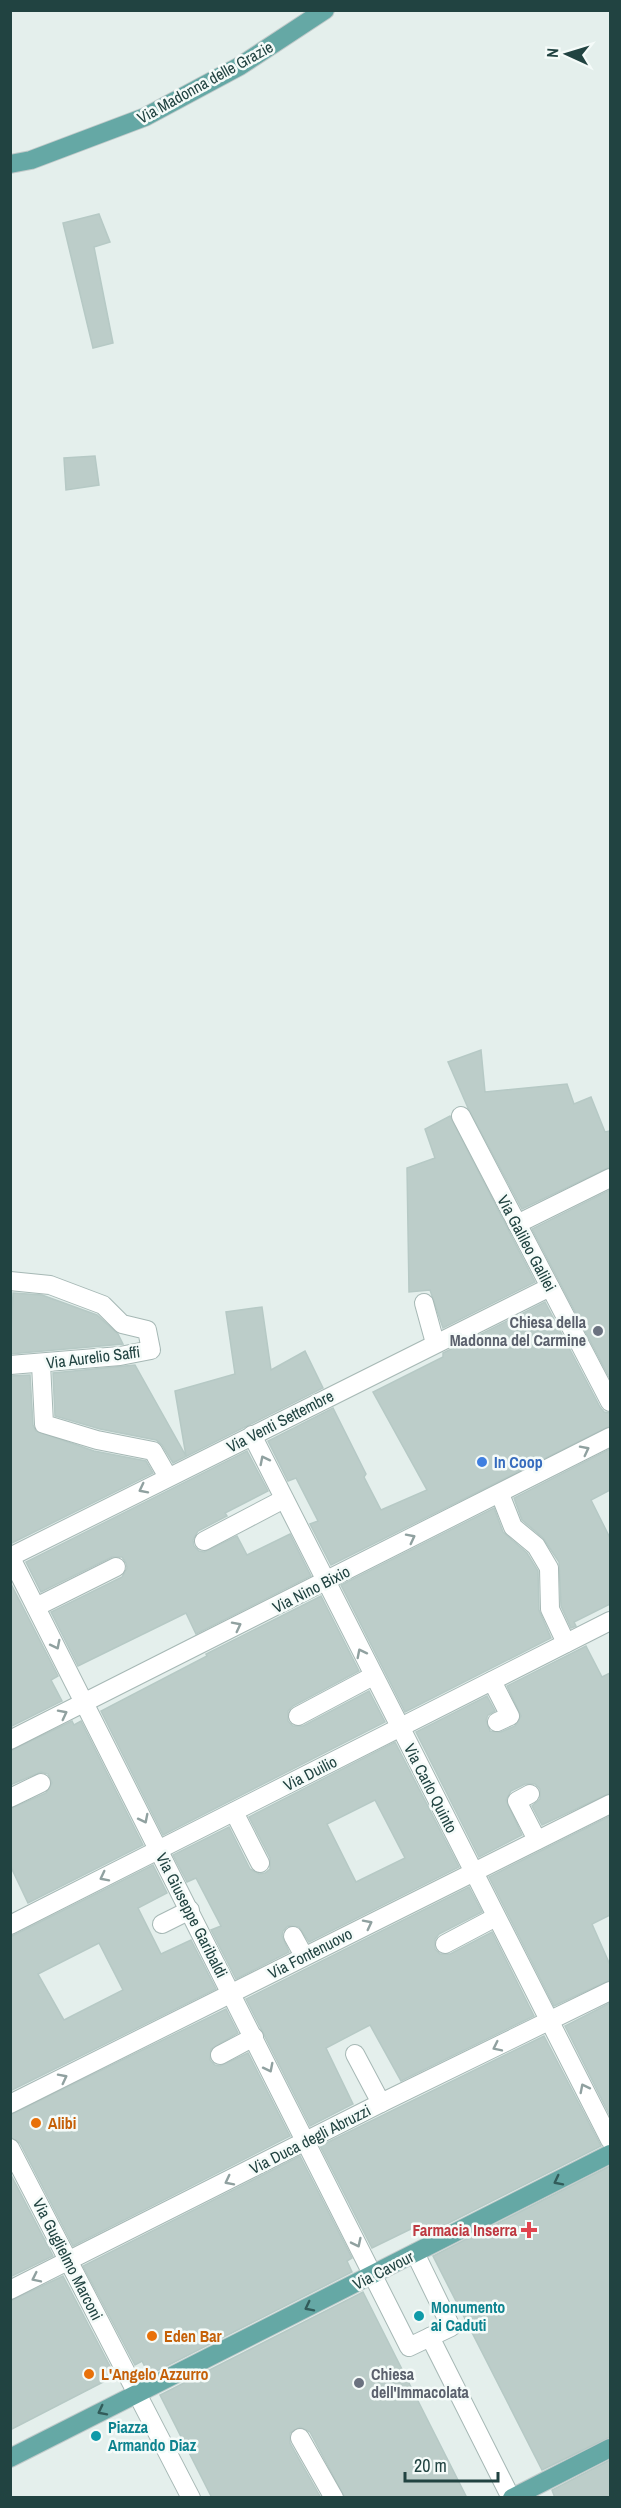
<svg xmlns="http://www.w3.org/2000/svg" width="621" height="2508" font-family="'Archivo Narrow',sans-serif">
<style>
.building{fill:#bccdc9;stroke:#b6c9c5;stroke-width:1.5;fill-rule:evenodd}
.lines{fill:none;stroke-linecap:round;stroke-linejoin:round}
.minor-casing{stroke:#a6b8b5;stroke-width:20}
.major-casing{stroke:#c1caca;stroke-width:20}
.minor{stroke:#fff;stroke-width:18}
.major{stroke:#65a8a5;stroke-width:18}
.oneway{stroke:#90a1a0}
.oneway2{stroke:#325c5a}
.worship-dot{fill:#6b7280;stroke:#f5fbf9;stroke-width:2}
.shop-dot{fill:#3f7fe0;stroke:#f5fbf9;stroke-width:2}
.food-dot{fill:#e8710a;stroke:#f5fbf9;stroke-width:2}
.health-dot{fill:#e0444e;stroke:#f5fbf9;stroke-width:2}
.culture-dot{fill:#0f9aa8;stroke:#f5fbf9;stroke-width:2}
.labels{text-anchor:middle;stroke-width:5;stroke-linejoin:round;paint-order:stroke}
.street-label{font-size:16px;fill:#214341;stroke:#f5fbf9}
.worship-label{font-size:16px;font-weight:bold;fill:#5b616d;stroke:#f5fbf9;text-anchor:end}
.shop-label{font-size:16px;font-weight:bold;fill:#366cbe;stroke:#f5fbf9;text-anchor:start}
.food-label{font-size:16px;font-weight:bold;fill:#c56008;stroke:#f5fbf9;text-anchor:start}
.health-label{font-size:16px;font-weight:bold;fill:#be3a42;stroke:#f5fbf9;text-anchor:end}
.culture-label{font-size:16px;font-weight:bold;fill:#0d838f;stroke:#f5fbf9;text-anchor:start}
</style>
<rect width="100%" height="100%" fill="#e4efec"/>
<g class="building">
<path d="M99,214l11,28 -16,5 19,96 -20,5 -30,-125z"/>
<path d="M95,456l4,29 -33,5 -2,-32z"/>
<path d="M481,1050l4,42 82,-8 7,20 17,-7 14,35 5,-1v36l-88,42 -54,-101 -20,-46z"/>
<path d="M450,1116l85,166 -92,46 -13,-38 -21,2 -2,-124 28,-10 -10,-29z"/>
<path d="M610,1190v189l-78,-150z"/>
<path d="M13,1293l29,2 55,20 21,19 5,10 -113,10z"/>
<path d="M545,1302l55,105 4,5 6,1v13l-279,139 -21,-41 8,-3 -22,-43 -8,3 -20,-40 65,-33 33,66 -2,3 17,33 46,-20 -54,-98 70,-35v-4z"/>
<path d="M262,1307l9,63 34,-19 18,37 -150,75 -11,-18 -6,-5 -56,-11 -45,-13 -2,-43 82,-8 51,91 -11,-65 60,-17 -9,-62z"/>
<path d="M30,1375l3,50 3,6 58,20 52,10 7,12 -143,71v-168z"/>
<path d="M610,1449v41l-19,10 19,38v66l-36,18 2,4 -5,2 -10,-22 -2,-44 -16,-24 -21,-18 -8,-22z"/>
<path d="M247,1451l21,40 -43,22 2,3 -29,15 -5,9 1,6 5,5 5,1 33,-16 10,19 43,-21 21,42 -115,58 -10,-21 -108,53 -27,-54 71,-35 5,-9 -1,-5 -4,-6h-10l-71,35 -15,-30z"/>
<path d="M494,1508l9,24 24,21 11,18 1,39 12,28 -146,74 -64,-127z"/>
<path d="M10,1582l48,94 -7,4 11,21 -52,26z"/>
<path d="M321,1596l38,75 -66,35 -5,5v10l5,5h10l66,-35 16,31 -222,113 -62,-124 106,-55 -1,-2z"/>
<path d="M586,1646l16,31 8,-4v120l-68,32 -10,-19 8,-7v-10l-5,-5h-10l-14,7 -5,9 16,35 -43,22 -63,-125 71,-36 8,15 -7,4 -2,5 4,11 11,1 14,-6 6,-10 -14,-30z"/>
<path d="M72,1721l2,4 7,-4 62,124 -115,58 -18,-38v-56l36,-16 6,-10 -4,-9 -7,-2 -31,13v-34z"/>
<path d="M395,1742l64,125 -150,75 -10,-15 -11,-1 -5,5 -1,5 7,16 -53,27 -25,-49 10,-4 -25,-48 -9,4 -14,-27 56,-28 21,42 9,5 6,-1 5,-4v-11l-21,-41zM375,1800l30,58 -49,24 -29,-58z"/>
<path d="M610,1816v99l-18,9 18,41v15l-56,26 -65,-129z"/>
<path d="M153,1865l14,28 -29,15 23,46 30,-14 25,49 -206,102v-154zM99,1943l24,47 -59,30 -26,-46z"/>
<path d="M469,1887l13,25 -43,22 -4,5v10l5,5h10l42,-22 42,84 -133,65 -31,-56 -44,23 27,56 -43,22 -64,-127z"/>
<path d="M610,2003v113l-45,-90z"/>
<path d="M226,2009l12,24 -27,16 -1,11 5,5 5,1 28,-13 42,83 -217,110 -53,-103 -10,-6v-22z"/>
<path d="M544,2036l57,110 -178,90 -6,-10 -45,22 -52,-102z"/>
<path d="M300,2156l52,102 -5,3 5,11 -203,103 -7,-14 -7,4 -52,-99z"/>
<path d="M610,2166v271l-68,33 -109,-214z"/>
<path d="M10,2173l43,83 -43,21z"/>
<path d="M63,2276l52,100 -105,54v-129z"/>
<path d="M363,2292l104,206h-122l-35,-66 -10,-5 -10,6v10l31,55h-109l-52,-103z"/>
<path d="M610,2460v38h-55l-3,-8z"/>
</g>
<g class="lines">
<defs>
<g id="minor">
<path d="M461,1116l149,286"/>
<path d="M517,1224l93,-46"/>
<path d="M10,1281l40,4 53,20 19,19 25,6 4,20 -31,6 -110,9"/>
<path d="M424,1303l11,40"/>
<path d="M41,1364l3,60 53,16 56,11 15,26"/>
<path d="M252,1435l358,705"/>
<path d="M500,1494l13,33 23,19 13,22 1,41 16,34"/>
<path d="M204,1541l80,-42"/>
<path d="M10,1556l399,791 42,-20 -36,-74"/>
<path d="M10,1557l540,-270"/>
<path d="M36,1607l80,-40"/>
<path d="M492,1681l18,35 -13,6"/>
<path d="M298,1716l75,-40"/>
<path d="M10,1740l600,-303"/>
<path d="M530,1794l-13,7 20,39"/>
<path d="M10,1798l31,-15"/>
<path d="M234,1812l26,51"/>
<path d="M162,1924l28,-14"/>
<path d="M10,1925l600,-304"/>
<path d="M293,1936l11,20"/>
<path d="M445,1944l51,-27"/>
<path d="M355,2054l26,49"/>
<path d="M220,2055l34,-18"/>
<path d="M10,2104l600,-300"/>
<path d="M10,2148l181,350"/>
<path d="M10,2290l371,-187 229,-112"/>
<path d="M430,2337l81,161"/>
<path d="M300,2438l34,60"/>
</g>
<g id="major">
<path d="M10,164l21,-4 114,-43 95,-51 85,-56"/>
<path d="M10,2458l600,-304"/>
<path d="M512,2498l98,-50"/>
</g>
</defs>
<use href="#minor" class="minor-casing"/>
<use href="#major" class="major-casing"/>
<use href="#minor" class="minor"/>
<use href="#major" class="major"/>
</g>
<defs><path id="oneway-chevron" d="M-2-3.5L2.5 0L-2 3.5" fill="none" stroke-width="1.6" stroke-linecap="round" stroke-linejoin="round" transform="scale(1.5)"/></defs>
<g class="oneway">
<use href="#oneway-chevron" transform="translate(585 1450) rotate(-27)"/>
<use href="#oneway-chevron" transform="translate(264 1460) rotate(-117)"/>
<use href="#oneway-chevron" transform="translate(143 1489) rotate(153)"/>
<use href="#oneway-chevron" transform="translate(411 1538) rotate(-27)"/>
<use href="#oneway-chevron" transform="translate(237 1626) rotate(-27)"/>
<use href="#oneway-chevron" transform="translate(56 1645) rotate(63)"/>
<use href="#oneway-chevron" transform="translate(361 1653) rotate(-117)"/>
<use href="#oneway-chevron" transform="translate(63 1714) rotate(-27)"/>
<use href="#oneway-chevron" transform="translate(144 1819) rotate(63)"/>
<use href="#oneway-chevron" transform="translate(104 1877) rotate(153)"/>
<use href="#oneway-chevron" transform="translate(368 1924) rotate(-27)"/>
<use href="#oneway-chevron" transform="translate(497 2047) rotate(154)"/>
<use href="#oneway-chevron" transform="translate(269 2068) rotate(63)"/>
<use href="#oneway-chevron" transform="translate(63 2078) rotate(-27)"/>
<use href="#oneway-chevron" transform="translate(584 2088) rotate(-117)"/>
<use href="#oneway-chevron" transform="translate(229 2181) rotate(153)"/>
<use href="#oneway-chevron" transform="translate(357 2243) rotate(64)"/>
<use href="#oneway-chevron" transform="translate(36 2278) rotate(154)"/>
</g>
<g class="oneway2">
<use href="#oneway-chevron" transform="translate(558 2181) rotate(153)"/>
<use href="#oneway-chevron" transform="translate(309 2307) rotate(153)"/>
<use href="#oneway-chevron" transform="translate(102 2411) rotate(153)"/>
</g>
<g class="worship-dot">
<circle cx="598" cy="1331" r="6"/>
<circle cx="359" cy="2383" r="6"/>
</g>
<circle class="shop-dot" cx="482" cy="1462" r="6"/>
<g class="food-dot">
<circle cx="36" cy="2123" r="6"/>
<circle cx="152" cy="2336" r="6"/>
<circle cx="89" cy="2374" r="6"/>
</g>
<path class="health-dot" d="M526 2221h6v6h6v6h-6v6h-6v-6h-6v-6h6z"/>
<g class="culture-dot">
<circle cx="419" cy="2316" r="6"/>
<circle cx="96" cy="2436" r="6"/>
</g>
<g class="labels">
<g class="street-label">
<text transform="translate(205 82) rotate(-29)" y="6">Via Madonna delle Grazie</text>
<text transform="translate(527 1243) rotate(62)" y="6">Via Galileo Galilei</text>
<text transform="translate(93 1357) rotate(-7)" y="6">Via Aurelio Saffi</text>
<text transform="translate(280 1421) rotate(-27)" y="6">Via Venti Settembre</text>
<text transform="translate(311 1589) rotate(-27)" y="6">Via Nino Bixio</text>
<text transform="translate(310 1773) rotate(-27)" y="6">Via Duilio</text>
<text transform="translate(431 1788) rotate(63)" y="6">Via Carlo Quinto</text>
<text transform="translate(192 1915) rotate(63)" y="6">Via Giuseppe Garibaldi</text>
<text transform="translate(310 1953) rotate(-27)" y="6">Via Fontenuovo</text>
<text transform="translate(310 2139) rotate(-27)" y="6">Via Duca degli Abruzzi</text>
<text transform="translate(68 2259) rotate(63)" y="6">Via Guglielmo Marconi</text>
<text transform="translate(383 2270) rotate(-27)" y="6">Via Cavour</text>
</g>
<g class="worship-label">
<text x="586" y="1328">Chiesa della<tspan x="586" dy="18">Madonna del Carmine</tspan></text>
<text x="371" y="2380" text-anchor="start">Chiesa<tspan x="371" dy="18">dell'Immacolata</tspan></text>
</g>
<g class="shop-label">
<text x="494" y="1468">In Coop</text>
</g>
<g class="food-label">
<text x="48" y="2129">Alibi</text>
<text x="164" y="2342">Eden Bar</text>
<text x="101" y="2380">L'Angelo Azzurro</text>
</g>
<g class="health-label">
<text x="517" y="2236">Farmacia Inserra</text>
</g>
<g class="culture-label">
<text x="431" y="2313">Monumento<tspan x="431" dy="18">ai Caduti</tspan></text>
<text x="108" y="2433">Piazza<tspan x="108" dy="18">Armando Diaz</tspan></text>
</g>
</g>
<rect width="621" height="2508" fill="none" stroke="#214341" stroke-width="24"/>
<g transform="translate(567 54) rotate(274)" stroke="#f5fbf9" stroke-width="4.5" paint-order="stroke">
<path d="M0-4.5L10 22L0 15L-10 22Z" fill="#214341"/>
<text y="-9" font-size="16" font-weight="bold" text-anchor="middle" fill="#214341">N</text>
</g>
<path d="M405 2472v9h93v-9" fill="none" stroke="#214341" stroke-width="3"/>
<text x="414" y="2472" font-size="18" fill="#214341" stroke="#f5fbf9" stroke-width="4.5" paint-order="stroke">20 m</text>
</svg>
